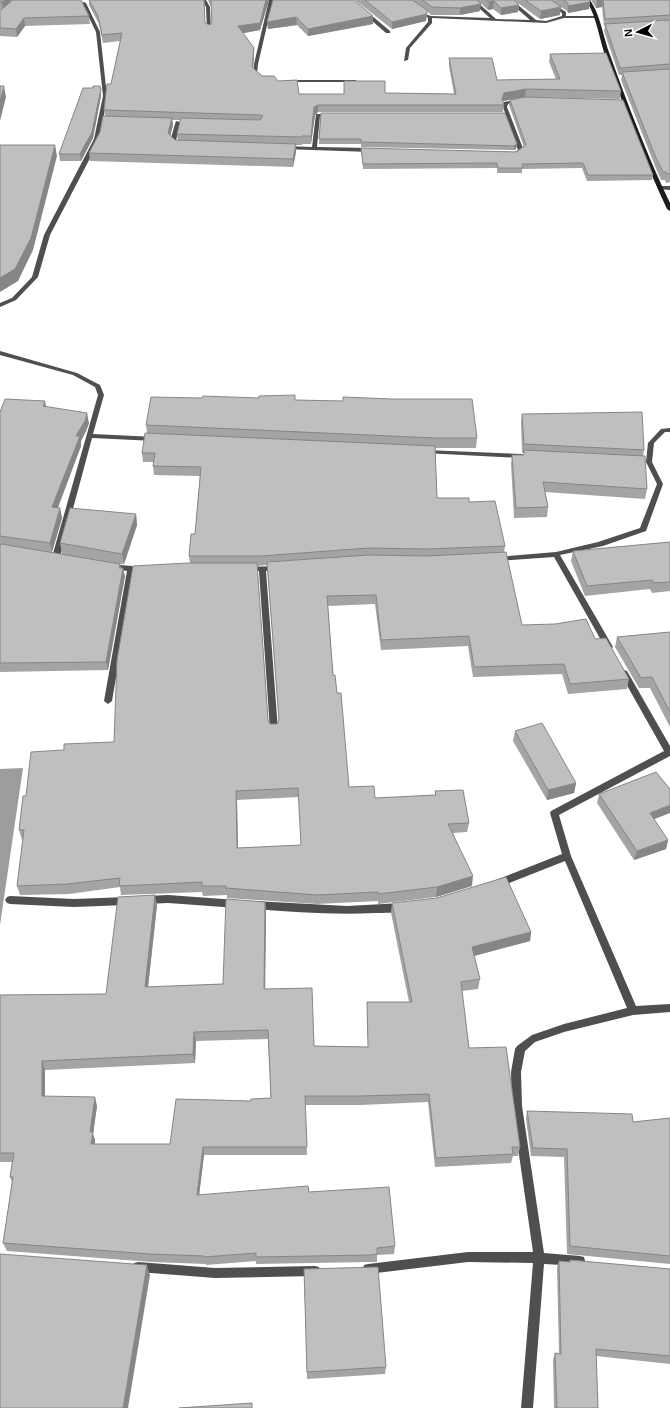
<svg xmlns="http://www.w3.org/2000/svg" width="670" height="1408" font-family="Helvetica,sans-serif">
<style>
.water{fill:#9d9d9d}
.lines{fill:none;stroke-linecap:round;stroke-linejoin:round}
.street{fill:#4f4f4f;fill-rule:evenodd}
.secondary{fill:#1c1c1c;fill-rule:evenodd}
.wall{fill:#a4a4a4;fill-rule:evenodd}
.shaded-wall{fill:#868686}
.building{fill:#bfbfbf;stroke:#868686;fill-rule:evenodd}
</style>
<rect width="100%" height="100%" fill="#fff"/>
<path class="water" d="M23,768l-23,157v-156z"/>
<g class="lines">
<g class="street">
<path d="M202,0h4l4,7 1,24 -4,-1 -1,-23z"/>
<path d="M269,0h4l-15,64 -1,10 6,5 -2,1 -8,-6 1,-10z"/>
<path d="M348,0h5l37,31v2h-4z"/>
<path d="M470,0h5l21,19 34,1 -23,-20h5l24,20 10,1 16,-5v-3l-19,-13h5l18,12v4h29l2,1 -2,1h-31l-18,5 -114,-5v5l-22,25 -2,12 -4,1 2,-13 22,-26v-4l-3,-3v-1l6,2 59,2z"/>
<path d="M84,2l2,1 14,29 7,64 -7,43 -50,96 -12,42 -22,23 -16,7v-4l12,-5 20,-21 12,-42 50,-96 9,-43 -7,-64 -14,-29z"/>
<path d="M284,80h71l2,1 -2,1h-69l-2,-1z"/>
<path d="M520,99l2,1v1l-14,3 -1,3 17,44 -10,5 -3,-2 7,-4 -15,-43 1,-5z"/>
<path d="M316,114h16l2,1 -2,1h-12l-3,31 54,1 3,2 -3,2 -88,-3 -1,-1 3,-2 27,1z"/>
<path d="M176,121l4,1 -4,19 1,2 5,2 -3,2 -5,-1 -4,-5z"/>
<path d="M660,186h10v4l-12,-1v-2z"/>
<path d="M0,351l77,22 23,12 4,10 -11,39 62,3 3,2 -3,2 -63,-3 -32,119 -4,2 -4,-2 46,-162 -3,-8 -22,-12 -73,-20z"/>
<path d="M670,428v4h-5l-11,11 -2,19 11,22 -17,47 -43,15 -43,9 53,92 -4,3 -3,-1 -52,-92 -57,4 -4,-2 4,-2 59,-5 42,-10 42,-14 17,-44 -11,-22 2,-19 13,-14z"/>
<path d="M426,450l96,4 3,2 -3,2 -98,-5 -1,-1z"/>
<path d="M108,564l36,3 4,2 -4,2h-10l-22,130 -4,3 -4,-3 23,-130 -19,-3 -1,-2z"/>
<path d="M277,566h3l1,2 -1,2 -14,1 12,159 -1,2h-6l-1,-2 -11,-159h-12l-4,-2 4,-2z"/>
<path d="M624,670l3,1 43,75v10l-111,59 12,41 65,150 34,-2v8l-37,3 -69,17 -29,10 -10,9 -4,21 1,34 22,147 36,3 4,1 1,4 -1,4 -4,1 -36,-2 -11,144h-12l12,-145 -65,-1 -100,12 -4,-1 -1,-4 1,-4 4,-1 100,-12h65l-21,-146 -1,-34 4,-23 2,-3 15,-11 32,-11 63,-16 -62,-147 -66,26 -3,-1 -1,-3 1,-3 66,-26 -12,-41 1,-2 113,-60 -44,-78z"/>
<path d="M168,895l69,5 3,1 2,3 -2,3 -3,1 -69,-5 -22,1 -3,-1 -2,-3 2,-3 3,-1z"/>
<path d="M10,896l64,3 53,-2 3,1 2,3 -2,3 -3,1 -53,2 -64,-3 -3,-1 -2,-3 2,-3z"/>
<path d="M254,901l93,5 55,-3 3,1 2,3 -2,3c-9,3 -21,3 -30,3 -41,2 -81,-1 -121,-4l-3,-1 -2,-3 2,-3z"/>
<path d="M138,1262l77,6 100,-2 4,1 1,4 -1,4 -4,1 -100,2 -77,-6 -4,-1 -1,-4 1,-4z"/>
</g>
<path class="secondary" d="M586,0h4c11,16 13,37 20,55 18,50 37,100 60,148v8l-3,-2c-23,-49 -42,-100 -61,-151 -7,-19 -9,-41 -20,-58z"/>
</g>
<g class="wall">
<path d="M0,0l89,16 1,8 -65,2 -8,11 -17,-1v-24l2,-2h-2z"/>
<path d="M89,0l116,23 5,2 2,-2 -1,-16 -3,-7h61l-9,30 -17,3 11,15v8l-1,12 9,8 16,5 21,13h45l41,-1 69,1 -5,-28v-8l48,22 59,-1 -7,-17 1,-8 71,37 -1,8 -95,-2 -22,4 1,4 -1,7h-185l-3,3 -4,29h-9v1h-6v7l-3,15 -203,-6 -1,-8 11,-21 5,-16 -1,-6 7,-26 9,-43 -17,2 -4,-19 -10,-19zM172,120h8l-3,14 1,7 -3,-1 -5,-5 3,-10z"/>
<path d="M273,0l100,16v8l-65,12 -11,-11 -29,4z"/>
<path d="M355,0h122l3,11 -20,4h-29l-4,-4 -1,10 -34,8z"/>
<path d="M477,0h112l1,2 -1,7 -21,4 -1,-2 -9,-6 2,10 -20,4 -25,-18 4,4 -1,7 -17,3 -8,-6 -5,1z"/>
<path d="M591,0h79v182l-4,1 -1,-3h-4l-6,-14 -34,-86 1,-5h-3l-15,-44 1,-5h-1l-2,-19 -6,1z"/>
<path d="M100,86l1,10 -8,42 -12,23h-21l-1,-7 34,-66z"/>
<path d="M510,100l143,75 -1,5 -65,1 -5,-13 -60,1v4h-25v-5l-134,1 -2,-21 155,4 8,-5 -15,-42z"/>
<path d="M321,113l196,31 -1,5 -2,1 -153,-3v-3h-42z"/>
<path d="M295,400l182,38 -1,10h-41l2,50 32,4 36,44 -1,6 18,73 73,14 34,40 -2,10 -59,5 -6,-20 -89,3 -5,-31 -87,4 -6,-46 -47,2 5,69 4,18 12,94 26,11 60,-3v-4l34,32 -2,9 -14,1 19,53 -36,11 -58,7v-3l-61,3 -90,-6v-3l-24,1 -1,-4 -81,3 -1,-8 -51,7 -49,1 -3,-9 6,-46h-1l-3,-10 7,-34 38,-46 50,-8 76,-179 -1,-7 6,-22 5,-58 -46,-1 -1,-9 1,-4h-11l-1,-9 5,-20 -1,-8zM267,565l12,156 -2,3h-7l-2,-4 -11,-154zM299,797l2,48 -63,3 -1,-48z"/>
<path d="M46,407l43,16 -3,8 -5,10v5l-23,62h2l2,10 -10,34 10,2 -2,-11 76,-29 1,11 -13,39h-4l1,4 4,8 -17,94 -108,2v-260z"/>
<path d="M522,414l122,36 -1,6 4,33 -2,10 -100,-7 3,15 -1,10 -33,1 -3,-54 1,-9h12v-2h-2l-1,-31z"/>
<path d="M670,542v49l-18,2 -2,-4 -65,7 -14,-35 2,-10z"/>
<path d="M670,632v95l-20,-39h-11l-24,-41 2,-10z"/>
<path d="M515,731l61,52 -2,10 -27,7 -34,-59z"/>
<path d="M599,794l55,26 14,20 -2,9 -32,11 -37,-57z"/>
<path d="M265,902l1,10 -1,77 49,57 54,1 -1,-45h42l-18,-89 1,-10 139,29 -1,9 -56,15 6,23 -2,10 -16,2 7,57 51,99 -2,9h-5l-2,7 -76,4 -7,-65 -67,3h-56l2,50h-103l-5,40 110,-3 86,54 -1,8 -17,1v7h-7l-114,2v-3l-50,4v-1l-54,-2 -145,-11 -4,-8 9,-61 -2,-5 2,-15h-12v-167l106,-1 51,-89 -9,82 75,-3zM268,1039l3,59 -20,3 -81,43h-75v-4l-2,-6 4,-28 -52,-10v-26l150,-7 1,-22z"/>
<path d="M527,1111l106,11 37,-4v146l-103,-10 -3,-97 -33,-1 -5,-37z"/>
<path d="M570,1260l100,9v95l-74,-8 2,52h-44l-1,-48 2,-7h4l-2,-85 2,-7 10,1z"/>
<path d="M304,1269l82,98 -1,7 -78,5z"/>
</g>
<g class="shaded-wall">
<path d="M5,0h7l-9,10 -1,-8z"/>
<path d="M266,0h3l-9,30 -21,4 -1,-8z"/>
<path d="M597,0h6l-1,7 -6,1z"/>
<path d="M494,1l-1,8 -5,1 1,-8z"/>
<path d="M590,2l-1,7 -21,4v-7z"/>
<path d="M481,4l-1,7 -20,4v-7z"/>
<path d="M519,5l-1,7 -17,3v-7z"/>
<path d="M561,7l-1,8 -20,4 1,-8z"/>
<path d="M427,14l-1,7 -34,8v-7z"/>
<path d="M373,16v8l-65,12v-7z"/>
<path d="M296,17l1,8 -29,4 -1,-7z"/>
<path d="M24,18l1,8 -8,11 -1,-8z"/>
<path d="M254,48v8l-2,19v-8z"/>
<path d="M4,86l2,11 -6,24v-19z"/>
<path d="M101,89v7l-8,42 -12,23 -1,-7z"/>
<path d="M526,89l-1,8 -22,4 -1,-2 2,-6z"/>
<path d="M318,105v7l-3,3 -4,29v-8l3,-29z"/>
<path d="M172,118l1,7 -4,16 -1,-8z"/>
<path d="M296,144v8l-3,15v-8z"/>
<path d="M517,144l-1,5 -2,1v-4z"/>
<path d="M55,145l2,11 -24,94 -15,31 -18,11v-14z"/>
<path d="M45,401l2,10 -4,-5z"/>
<path d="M87,413l2,10 -3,8 -5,10v5l-27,71 -2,-10 24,-71z"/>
<path d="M60,508l2,10 -10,34 -2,-9z"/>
<path d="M136,514l1,11 -13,39 -2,-10z"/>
<path d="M123,568l2,8 -17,94 -2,-8z"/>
<path d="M576,783l-2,10 -27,7 1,-10z"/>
<path d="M236,791l1,9 1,58 -1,-10z"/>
<path d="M670,805v8l-23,9 3,-9z"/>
<path d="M668,840l-2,9 -32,11 3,-9z"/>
<path d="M473,876l-1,10 -36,11 1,-10z"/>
<path d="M155,895l2,10 -10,91 -2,-9z"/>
<path d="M265,902l1,10 -1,86 -1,-9z"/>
<path d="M531,932l-1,9 -60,16 2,-10z"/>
<path d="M194,1032l2,9 -1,22 -2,-9z"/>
<path d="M42,1061l3,9v34l-3,-8z"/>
<path d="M95,1097l2,9 -4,28 2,6 -1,13 -3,-9 -1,-12z"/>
<path d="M203,1147l1,8 -6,49 -1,-9z"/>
<path d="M147,1265l3,10 -22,133h-5z"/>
</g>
<g class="building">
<path d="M0,0h5l-3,2h-2z"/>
<path d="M13,0h68l8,16 -65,2 -8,11 -16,-1v-16l2,-3z"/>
<path d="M89,0h115l1,23 5,2 2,-2 -1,-23h55l-6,23 -22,3 16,22 -2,19 10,9h12l4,5 19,-1 2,14h45v-13h41v12l71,1 -7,-36h43l5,22 63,-1 -10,-25 56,-1 15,38 -95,-2 -22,4 -2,6 2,6h-186l-4,2 -3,29h-9l-1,1 -124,-3 4,-16 79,2 3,-4 -3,-1 -156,-5 3,-26h4l11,-51 -20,2 -4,-19z"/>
<path d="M273,0h81l19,16 -65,13 -12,-12 -29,5z"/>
<path d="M365,0h47l15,10v4l-35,8z"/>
<path d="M422,0h55l4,4 -21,4 -28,-1z"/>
<path d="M486,0h28l5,5 -18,3 -7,-7 -5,1z"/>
<path d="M525,0h26l10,7 -20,4z"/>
<path d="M563,0h26l1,2 -22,4v-3z"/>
<path d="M603,0h67v15l-65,4z"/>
<path d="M670,20v44l-50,4 -15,-44z"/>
<path d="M670,69v105h-3l-1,-2h-3l-7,-14 -34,-86z"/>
<path d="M0,86h4l-4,16z"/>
<path d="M93,86h7l1,3 -9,43 -12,22h-21l24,-66h10z"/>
<path d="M526,97l97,3 30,75h-65l-5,-12 -61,1 1,4h-25l-1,-5 -134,1 -2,-16 155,4 10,-7 -16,-45z"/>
<path d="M321,113h184l12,31 -3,2 -153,-4v-3h-42z"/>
<path d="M103,116l69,2 -4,15 7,7 121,4 -3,15 -204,-6 11,-21z"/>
<path d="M0,145h55l-24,93 -16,31 -15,9z"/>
<path d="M295,395v5l48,1v-4l48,2h81l5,39h-42l-289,-13 5,-28 51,1 1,-2 56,2v-2z"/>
<path d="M5,399l40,2 -2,5 44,7 -2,8 -9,15h4l-28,71 8,1 -10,35 -50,-7v-124z"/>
<path d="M642,412l2,38 -120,-6 -2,-30z"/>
<path d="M145,433l290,13 2,52h32v4l26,-1 10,45 -78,3 -58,-1 -108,8h-72l2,-22h4l6,-67 -48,-1 2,-13h-13z"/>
<path d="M524,450l121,6 2,33 -104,-7 5,25 -32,1 -4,-53h12z"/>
<path d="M70,508l66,6 -14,40 -62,-11z"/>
<path d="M670,542v40l-16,1 -2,-3 -65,6 -14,-35z"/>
<path d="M1,544l119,20 -1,4h4l-17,94 -106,1v-117z"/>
<path d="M506,552l16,73 33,-1 31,-5 9,20 11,-1 23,41 -59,5 -6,-20 -90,3 -5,-31 -88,4 -5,-45 -49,1 6,79h2l2,18h4l8,94 25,-1 1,12 61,-3 -1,-4 28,-1 6,33 -21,1 25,52 -36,11 -59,7v-2l-61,3 -91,-7v-2h-24v-4l-83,4 1,-8 -53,6 -50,2 7,-56h-5l4,-34h3l5,-44 33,-2v-6l50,-2 3,-82 16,-94 55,-3h69l11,157 2,4h7l2,-4 -12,-158 102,-7 58,1zM298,788l3,57 -64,3 -1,-57z"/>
<path d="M670,632v80l-18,-35 -11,1 -24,-41z"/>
<path d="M542,723l34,60 -28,7 -33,-59z"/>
<path d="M656,772l14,17v16l-20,8 18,27 -31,11 -38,-57z"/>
<path d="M506,877l25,55 -59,15 8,32 -19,3 8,66 37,-1 14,100h-8l1,7 -77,4 -7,-64 -68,2h-56l2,51h-104l-6,48 111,-9 1,6 80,-5 6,59 -18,2v6l-7,1 -114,2v-4l-52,4v-1l-54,-2 -147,-11 10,-66h-3l4,-24h-14v-158l106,-1 12,-97 37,-2 -10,92 78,-3 3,-85 39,3 -1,87 48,-1 2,58 54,1 -1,-45h45l-20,-99 45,-5zM268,1030l3,68 -20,1v2l-75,-2 -6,45h-79l2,-12h-3l5,-35 -53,-1v-35l151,-7 1,-22z"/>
<path d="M527,1111l105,3 1,8 37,-4v138l-100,-10 -3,-97 -34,-1z"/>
<path d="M0,1254l147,11 -24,143h-123z"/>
<path d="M570,1260l100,9v87l-74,-7 2,59h-41l-2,-55 6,1 -2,-93 11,1z"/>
<path d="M378,1267l8,100 -79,5 -3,-103z"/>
<path d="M252,1403v5h-73z"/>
</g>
<g transform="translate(638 32) rotate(264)" stroke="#ffffff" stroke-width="3" paint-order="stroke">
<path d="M0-3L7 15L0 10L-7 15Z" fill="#000000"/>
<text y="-6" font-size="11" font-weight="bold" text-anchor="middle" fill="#000000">N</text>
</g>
</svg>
